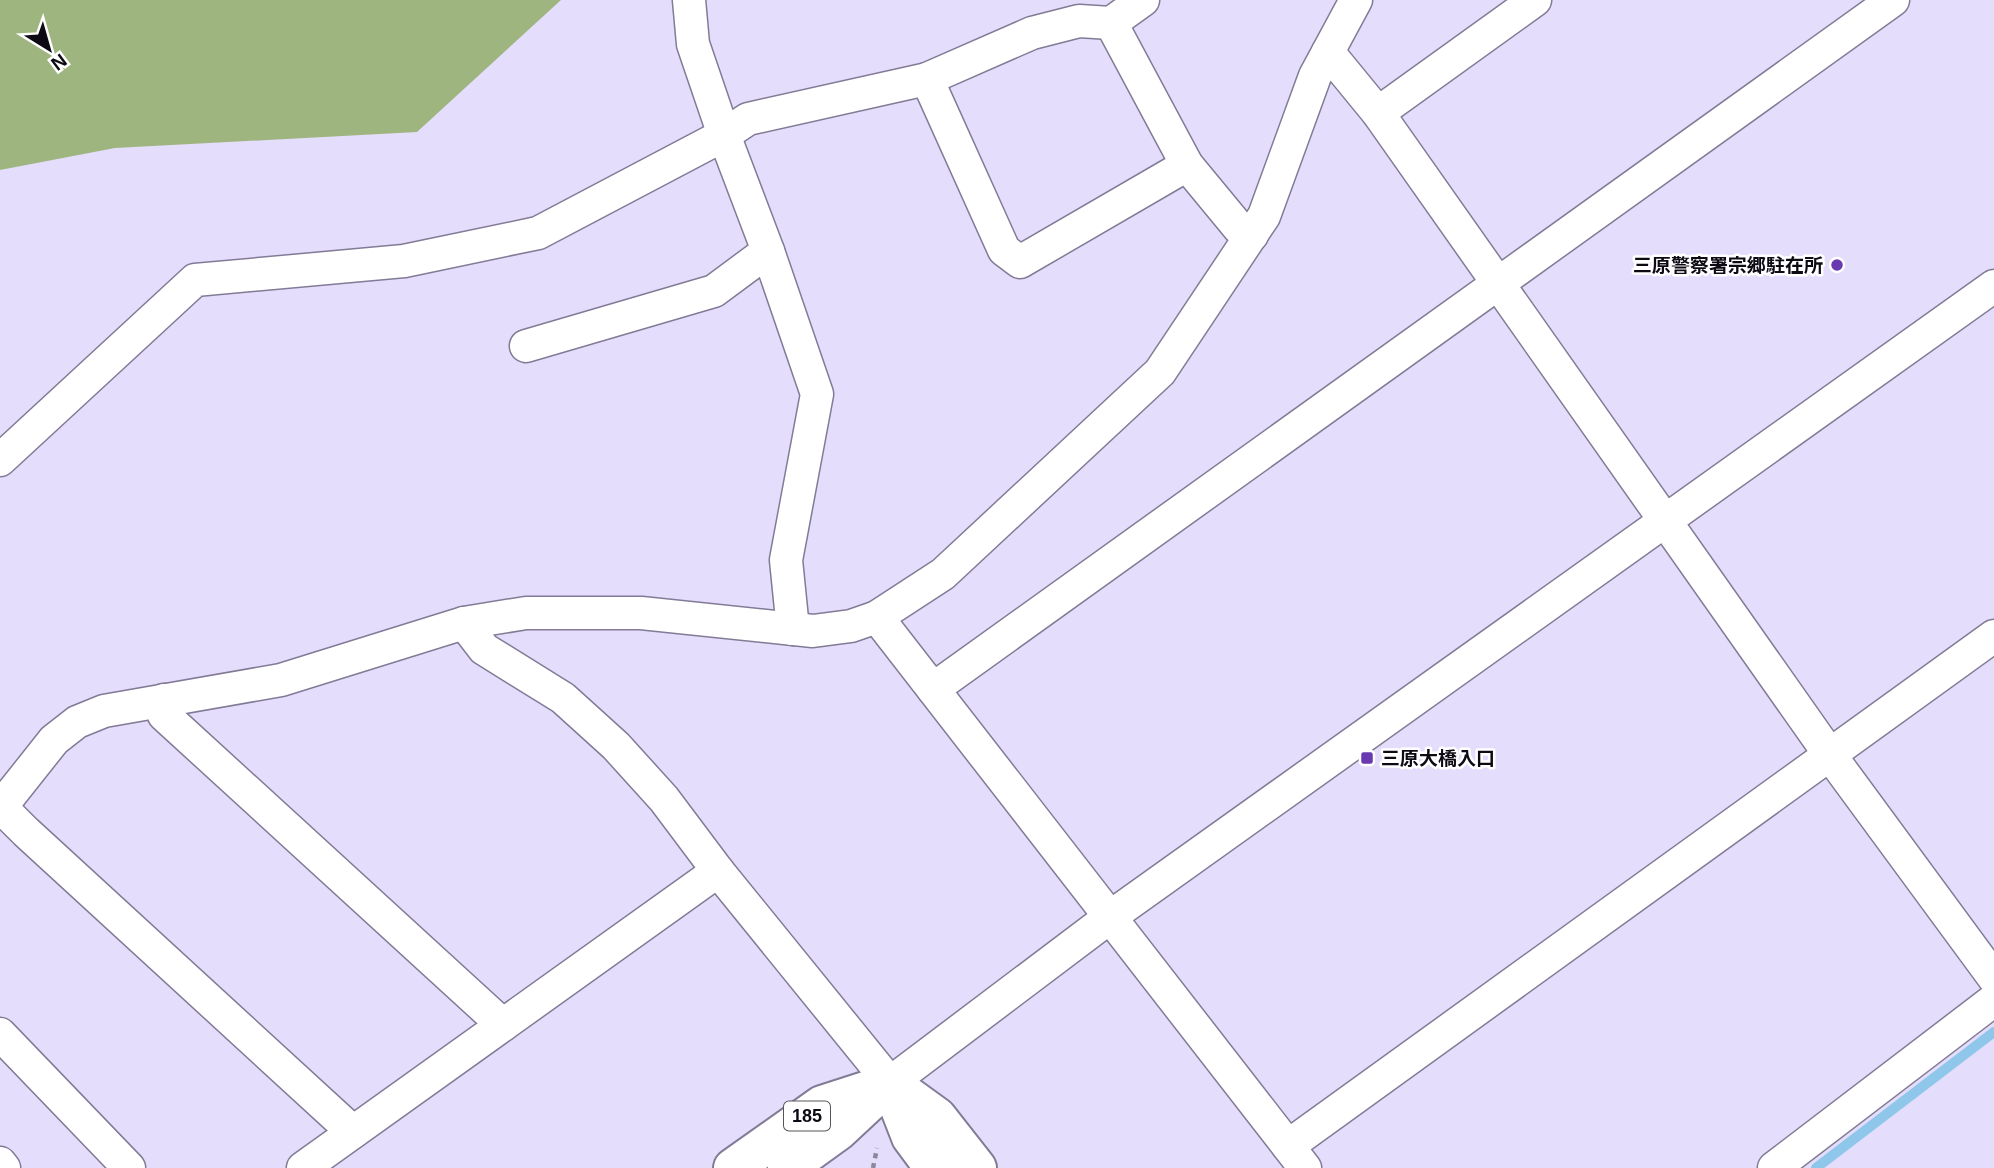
<svg xmlns="http://www.w3.org/2000/svg" width="1994" height="1168" font-family="Arial,'Noto Sans JP',sans-serif">
<style>
.forest{fill:#9fb57f}
.lines{fill:none;stroke-linecap:round;stroke-linejoin:round}
.stream{stroke:#8fc7eb;stroke-width:10}
.minor-casing{stroke:#827b96;stroke-width:35}
.highway-casing{stroke:#827b96;stroke-width:42}
.path{stroke:#8d879e;stroke-width:4.5;stroke-dasharray:5 5;stroke-linecap:butt}
.minor{stroke:#fff;stroke-width:32}
.highway{stroke:#fff;stroke-width:38}
.poi-dot{fill:#6839b1;stroke:#fff;stroke-width:2.5}
.labels{text-anchor:middle;stroke-width:5;stroke-linejoin:round;paint-order:stroke}
.shield{fill:#fff;stroke:#56545a;stroke-width:2}
.shield-label{font-size:18px;font-weight:bold;fill:#0d0a14}
.poi-label{font-size:19px;font-weight:bold;fill:#0d0a14;stroke:#fff;text-anchor:end}
</style>
<rect width="100%" height="100%" fill="#e5ddfc"/>
<path class="forest" d="M0,0h561l-144,132 -302,16 -115,22z"/>
<g class="lines">
<path class="stream" d="M1816,1168l178,-136"/>
<defs>
<g id="minor">
<path d="M689,0l4,44 31,91 44,116 49,143 -31,166 7,69"/>
<path d="M1111,23l76,142 52,63 13,7"/>
<path d="M1328,52l50,61 452,642 164,223"/>
<path d="M927,79l77,171 16,12 167,-97"/>
<path d="M1378,113l157,-113"/>
<path d="M526,346l188,-55 54,-40"/>
<path d="M0,460l195,-180 209,-19 134,-28 186,-98 24,-16 179,-40 105,-46 47,-12 32,2 32,-23"/>
<path d="M877,617l428,551"/>
<path d="M464,623l20,26 79,49 53,48 48,53 54,72 172,212 220,-166 884,-631"/>
<path d="M933,689l960,-689"/>
<path d="M164,700v15l339,310"/>
<path d="M1,807l25,25 327,300"/>
<path d="M0,808l54,-68 23,-18 27,-11 177,-31 183,-57 62,-10h115l172,18 38,-5 26,-9 66,-43 217,-202 104,-156 51,-140 41,-76"/>
<path d="M0,1034l129,134"/>
<path d="M1288,1146l706,-510"/>
<path d="M0,1163l4,5"/>
<path d="M303,1168l415,-297"/>
<path d="M1774,1168l220,-168"/>
</g>
<g id="highway">
<path d="M890,1083l47,34 40,51"/>
<path d="M890,1083l21,54 23,31"/>
<path d="M733,1168l89,-63 68,-22"/>
<path d="M787,1168l51,-37 43,-40"/>
</g>
</defs>
<use href="#minor" class="minor-casing"/>
<use href="#highway" class="highway-casing"/>
<path class="path" d="M873,1168l4,-20"/>
<use href="#minor" class="minor"/>
<use href="#highway" class="highway"/>
</g>
<g class="poi-dot">
<circle cx="1837" cy="265" r="7"/>
<rect x="1360" y="751" width="14" height="14" rx="3.5"/>
</g>
<g class="labels">
<rect class="shield" x="784" y="1101.5" width="46" height="29" rx="5"/>
<g class="shield-label">
<text x="807" y="1122">185</text>
</g>
<g class="poi-label">
<text x="1823" y="272">三原警察署宗郷駐在所</text>
<text x="1381" y="765" text-anchor="start">三原大橋入口</text>
</g>
</g>
<g transform="translate(49 49) rotate(143)" stroke="#ffffff" stroke-width="5" paint-order="stroke">
<path d="M0-5L12 26L0 18L-12 26Z" fill="#0d0a14"/>
<text y="-10" font-size="19" font-weight="bold" text-anchor="middle" fill="#0d0a14">N</text>
</g>
</svg>
